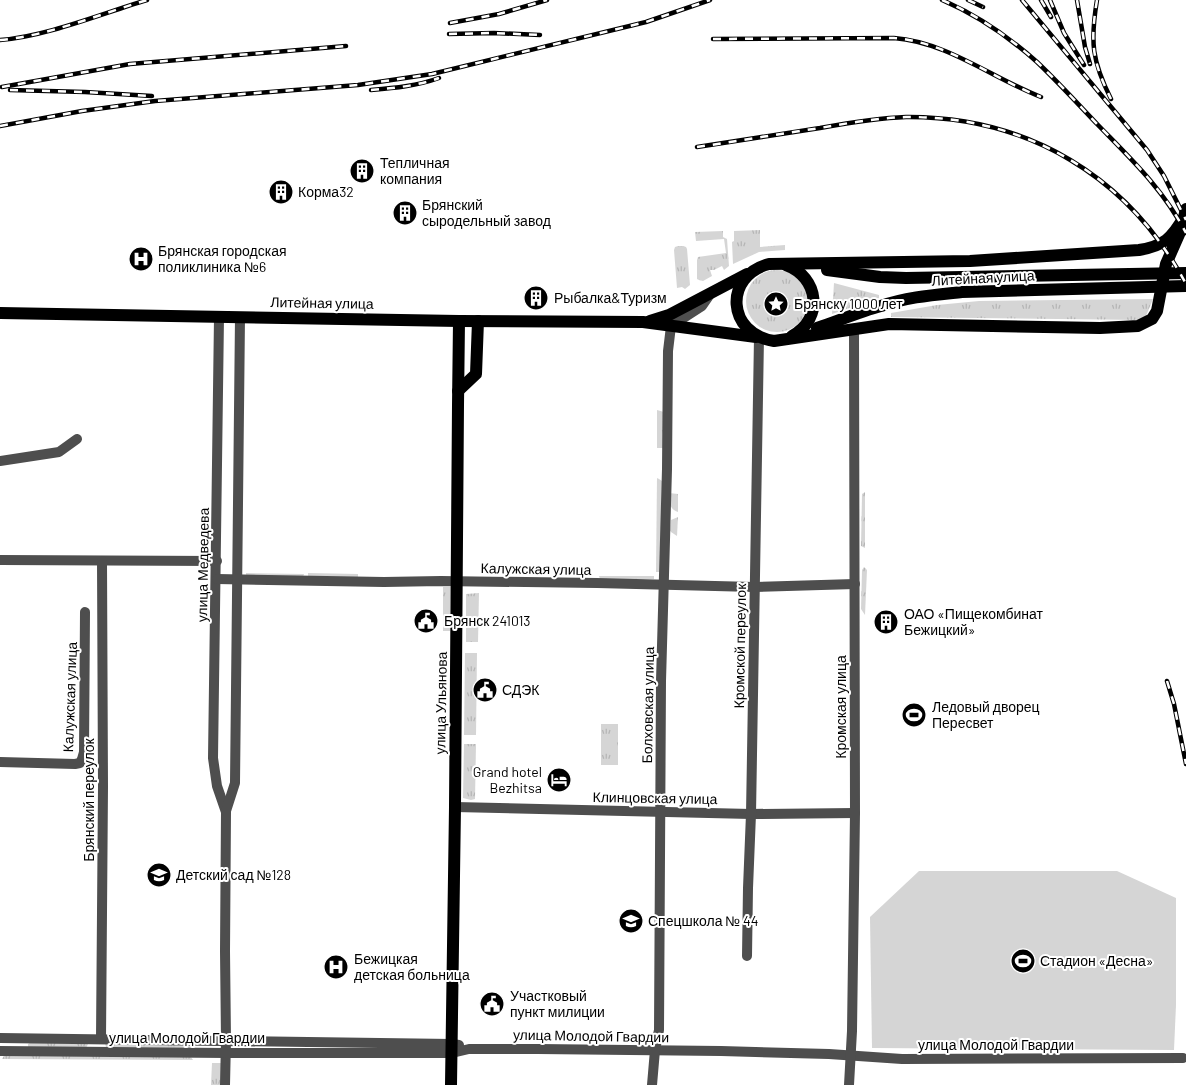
<svg xmlns="http://www.w3.org/2000/svg" width="1186" height="1085" font-family="Barlow,sans-serif">
<style>
.grass{fill:url(#grass-tufts)}
.pitch{fill:#d5d5d5}
.lines{fill:none;stroke-linecap:round;stroke-linejoin:round}
.minor{stroke:#4e4e4e;stroke-width:10}
.major{stroke:#000;stroke-width:12}
.rail-casing{stroke:#000;stroke-width:4.5}
.rail{stroke:#fff;stroke-width:2.5;stroke-dasharray:8;stroke-linecap:butt}
.labels{text-anchor:middle;stroke-width:4;stroke-linejoin:round;paint-order:stroke}
.poi-label{font-size:14px;fill:#000;stroke:#fff;text-anchor:start}
.street-label{font-size:14px;fill:#000;stroke:#fff}
</style>
<defs>
<pattern id="grass-tufts" width="24" height="20" patternUnits="userSpaceOnUse" patternTransform="scale(1.25)"><rect width="24" height="20" fill="#d5d5d5"/><path d="M3 7l-1-3M5 7V3M7 7l1-3M15 17l-1-3M17 17v-4M19 17l1-3" fill="none" stroke="#b5b5b5"/></pattern>
</defs>
<rect width="100%" height="100%" fill="#fff"/>
<g class="grass">
<path d="M760,230v17l25,-2v5l-26,2 -26,12 -1,-22 2,-1v-10z"/>
<path d="M723,231v6l4,2 2,27 -5,4 -2,-4 -8,4h-4l2,6 -9,5 -4,-1 -2,-1v-19l1,-3 28,-4 -2,-14 -28,2 -1,-9z"/>
<path d="M678,246h5l3,1 1,2 3,36 -5,4 -3,-2 -5,1 -3,-38 1,-3z"/>
<circle cx="777" cy="301" r="31"/>
<path d="M834,283l45,12v3l-47,16z"/>
<path d="M1153,299l-7,17 -5,4 -250,-3v-4l46,-8 42,-4z"/>
<path d="M657,410l7,2 -1,36h-6z"/>
<path d="M657,478l2,1 3,2 -2,91h-4z"/>
<path d="M865,492v56l-4,-2 1,-52z"/>
<path d="M669,493l9,1v18c-9,-3 -9,-10 -9,-19z"/>
<path d="M678,517l-1,19 -6,-4 -1,-2 1,-10z"/>
<path d="M864,567l3,3 -2,45 -4,-6 1,-39z"/>
<path d="M246,573l58,1 -1,3h-57z"/>
<path d="M308,573l50,1v4l-50,-2z"/>
<path d="M599,576h55v3h-54z"/>
<path d="M443,587h8l-1,44h-7z"/>
<path d="M479,593l-1,49h-12v-48z"/>
<path d="M465,653h12l-1,82h-12z"/>
<rect x="601" y="724" width="17" height="41"/>
<path d="M464,744h12l-1,55 -4,1 -8,-2z"/>
<path d="M31,1042l57,2 -2,4 -58,-1v-3z"/>
<path d="M105,1043l88,1v4l-87,-1z"/>
<path d="M5,1054h184l4,6 -191,-1z"/>
<path d="M212,1063h10l-1,22h-10z"/>
</g>
<path class="pitch" d="M919,871h198l59,27v107l-2,45 -302,-2 -2,-131z"/>
<g class="lines">
<g class="minor">
<path d="M219,317l-6,441 4,28 9,26 -1,139 1,89 -1,45"/>
<path d="M0,461l59,-9 18,-13"/>
<path d="M0,560l217,1"/>
<path d="M217,579l167,3 57,-1 156,2 157,4 101,-3"/>
<path d="M0,762l75,2 5,-1 2,-4 2,-7 1,-140"/>
<path d="M455,807l296,7 104,-1"/>
<path d="M226,811l9,-28 5,-466"/>
<path d="M747,956l1,-68 3,-74 8,-477"/>
<path d="M0,1038l452,6 7,1"/>
<path d="M101,1039l2,-252 -1,-226"/>
<path d="M0,1051l226,2h226l17,-4h69l183,2 108,3 73,5 281,-1"/>
<path d="M652,1085l3,-35 4,-20 2,-349 6,-212 1,-118 3,-25 31,-20 9,-13"/>
<path d="M849,1085l3,-54 3,-218 -1,-484"/>
</g>
<g class="major">
<path d="M1184,217c-12,21 -20,29 -45,33l-169,11 -201,3c-46,12 -42,70 5,77l115,-17 211,4 38,-2 14,-7 5,-8 9,-47 15,-34 5,-21"/>
<path d="M786,265c33,12 38,54 6,71"/>
<path d="M827,270l53,7 26,1 280,-5"/>
<path d="M0,313l459,8 184,1 113,15"/>
<path d="M650,321l19,-6 78,-41"/>
<path d="M817,328c21,-7 42,-16 64,-22 26,-9 53,-11 81,-14l224,-6"/>
<path d="M458,391l18,-17 2,-53"/>
<path d="M451,1085l4,-278 3,-402 1,-84"/>
</g>
<defs>
<g id="rail">
<path d="M942,0c35,15 67,37 95,62 21,20 41,42 61,63 34,35 65,64 88,108"/>
<path d="M968,0l15,7"/>
<path d="M1022,0l125,150 17,26 22,44"/>
<path d="M1041,0l10,17"/>
<path d="M1050,0l14,33 20,32"/>
<path d="M1077,0l8,47 5,17"/>
<path d="M1097,0c-7,42 -5,61 14,99"/>
<path d="M450,23l49,-9 48,-14"/>
<path d="M449,34l45,-1 46,2"/>
<path d="M713,39l181,-1c53,4 98,40 147,59"/>
<path d="M0,40c48,-4 100,-26 147,-40"/>
<path d="M2,87l128,-23 216,-18"/>
<path d="M10,90l75,2 67,4"/>
<path d="M371,90c23,-2 46,-4 68,-12"/>
<path d="M0,126l82,-15 73,-10 203,-16 74,-11 214,-52 64,-22"/>
<path d="M697,147c41,-6 82,-13 123,-19 28,-5 58,-10 86,-11 122,-1 223,60 280,167"/>
<path d="M1167,681l7,23 12,60"/>
</g>
</defs>
<use href="#rail" class="rail-casing"/>
<use href="#rail" class="rail"/>
</g>
<defs>
<symbol id="building-disc" viewBox="-11 -11 22 22"><circle r="9.5" fill="#000" stroke="#fff"/><path d="M-4-6H4V6H1V3H-1V6H-4ZM-2.5-4.3h1.7v1.8h-1.7ZM.8-4.3h1.7v1.8H.8ZM-2.5-1h1.7V.8h-1.7ZM.8-1h1.7V.8H.8Z" fill="#fff"/></symbol>
<symbol id="hospital-disc" viewBox="-11 -11 22 22"><circle r="9.5" fill="#000" stroke="#fff"/><path d="M-5-5h3v3.5h4V-5h3V5h-3V1.5h-4V5h-3Z" fill="#fff"/></symbol>
<symbol id="sight-disc" viewBox="-11 -11 22 22"><circle r="9.5" fill="#000" stroke="#fff"/><path d="M0-6L1.8-2.2L6-1.7L2.9 1.2L3.7 5.4L0 3.3L-3.7 5.4L-2.9 1.2L-6-1.7L-1.8-2.2Z" fill="#fff"/></symbol>
<symbol id="civic-disc" viewBox="-11 -11 22 22"><circle r="9.5" fill="#000" stroke="#fff"/><path d="M-.6-6.5H3V-4.5H.6V-3L4-1V1h2V6H-6V1h2V-1L-.6-3ZM-1.2 2.5V6h2.4V2.5Z" fill="#fff"/></symbol>
<symbol id="stadium-disc" viewBox="-11 -11 22 22"><circle r="9.5" fill="#000" stroke="#fff"/><path d="M0-5a6.5 5 0 1 0 0 10a6.5 5 0 1 0 0-10ZM-3.5-1.8h7v3.6h-7Z" fill="#fff"/></symbol>
<symbol id="hotel-disc" viewBox="-11 -11 22 22"><circle r="9.5" fill="#000" stroke="#fff"/><path d="M-6-4.5h1.5V1H6V5H4.5V3h-9V5H-6ZM-4 0a1.8 1.8 0 1 1 3.6 0ZM.5 0V-2.5h3Q6-2.5 6 0Z" fill="#fff"/></symbol>
<symbol id="school-disc" viewBox="-11 -11 22 22"><circle r="9.5" fill="#000" stroke="#fff"/><path d="M0-5L7-2L0 1L-7-2ZM-4 1L0 2.5L4 1V4Q0 6-4 4Z" fill="#fff"/></symbol>
</defs>
<g fill-rule="evenodd">
<use href="#building-disc" x="348" y="157" width="28" height="28"/>
<use href="#building-disc" x="267" y="178" width="28" height="28"/>
<use href="#building-disc" x="391" y="199" width="28" height="28"/>
<use href="#hospital-disc" x="127" y="245" width="28" height="28"/>
<use href="#building-disc" x="522" y="284" width="28" height="28"/>
<use href="#sight-disc" x="762" y="290" width="28" height="28"/>
<use href="#civic-disc" x="412" y="607" width="28" height="28"/>
<use href="#building-disc" x="872" y="608" width="28" height="28"/>
<use href="#civic-disc" x="471" y="676" width="28" height="28"/>
<use href="#stadium-disc" x="900" y="701" width="28" height="28"/>
<use href="#hotel-disc" x="545" y="766" width="28" height="28"/>
<use href="#school-disc" x="145" y="861" width="28" height="28"/>
<use href="#school-disc" x="617" y="907" width="28" height="28"/>
<use href="#stadium-disc" x="1009" y="947" width="28" height="28"/>
<use href="#hospital-disc" x="322" y="953" width="28" height="28"/>
<use href="#civic-disc" x="478" y="990" width="28" height="28"/>
</g>
<g class="labels">
<g class="poi-label">
<text x="380" y="168">Тепличная<tspan x="380" dy="16">компания</tspan></text>
<text x="298" y="197">Корма32</text>
<text x="422" y="210">Брянский<tspan x="422" dy="16">сыродельный завод</tspan></text>
<text x="158" y="256">Брянская городская<tspan x="158" dy="16">поликлиника №6</tspan></text>
<text x="554" y="303">Рыбалка&amp;Туризм</text>
<text x="794" y="309">Брянску 1000 лет</text>
<text x="904" y="619">ОАО «Пищекомбинат<tspan x="904" dy="16">Бежицкий»</tspan></text>
<text x="444" y="626">Брянск 241013</text>
<text x="502" y="695">СДЭК</text>
<text x="932" y="712">Ледовый дворец<tspan x="932" dy="16">Пересвет</tspan></text>
<text x="542" y="777" text-anchor="end">Grand hotel<tspan x="542" dy="16">Bezhitsa</tspan></text>
<text x="176" y="880">Детский сад №128</text>
<text x="648" y="926">Спецшкола № 44</text>
<text x="354" y="964">Бежицкая<tspan x="354" dy="16">детская больница</tspan></text>
<text x="1040" y="966">Стадион «Десна»</text>
<text x="510" y="1001">Участковый<tspan x="510" dy="16">пункт милиции</tspan></text>
</g>
<g class="street-label">
<text transform="translate(983 278) rotate(-3)" y="5">Литейная улица</text>
<text transform="translate(322 303) rotate(1)" y="5">Литейная улица</text>
<text transform="translate(203 565) rotate(-89)" y="5">улица Медведева</text>
<text transform="translate(536 569) rotate(1)" y="5">Калужская улица</text>
<text transform="translate(740 646) rotate(-89)" y="5">Кромской переулок</text>
<text transform="translate(70 697) rotate(-88)" y="5">Калужская улица</text>
<text transform="translate(441 703) rotate(-89)" y="5">улица Ульянова</text>
<text transform="translate(648 705) rotate(-89)" y="5">Болховская улица</text>
<text transform="translate(841 707) rotate(-90)" y="5">Кромская улица</text>
<text transform="translate(655 798) rotate(1)" y="5">Клинцовская улица</text>
<text transform="translate(89 800) rotate(-90)" y="5">Брянский переулок</text>
<text transform="translate(591 1036) rotate(1)" y="5">улица Молодой Гвардии</text>
<text x="187" y="1043">улица Молодой Гвардии</text>
<text x="996" y="1050">улица Молодой Гвардии</text>
</g>
</g>
</svg>
